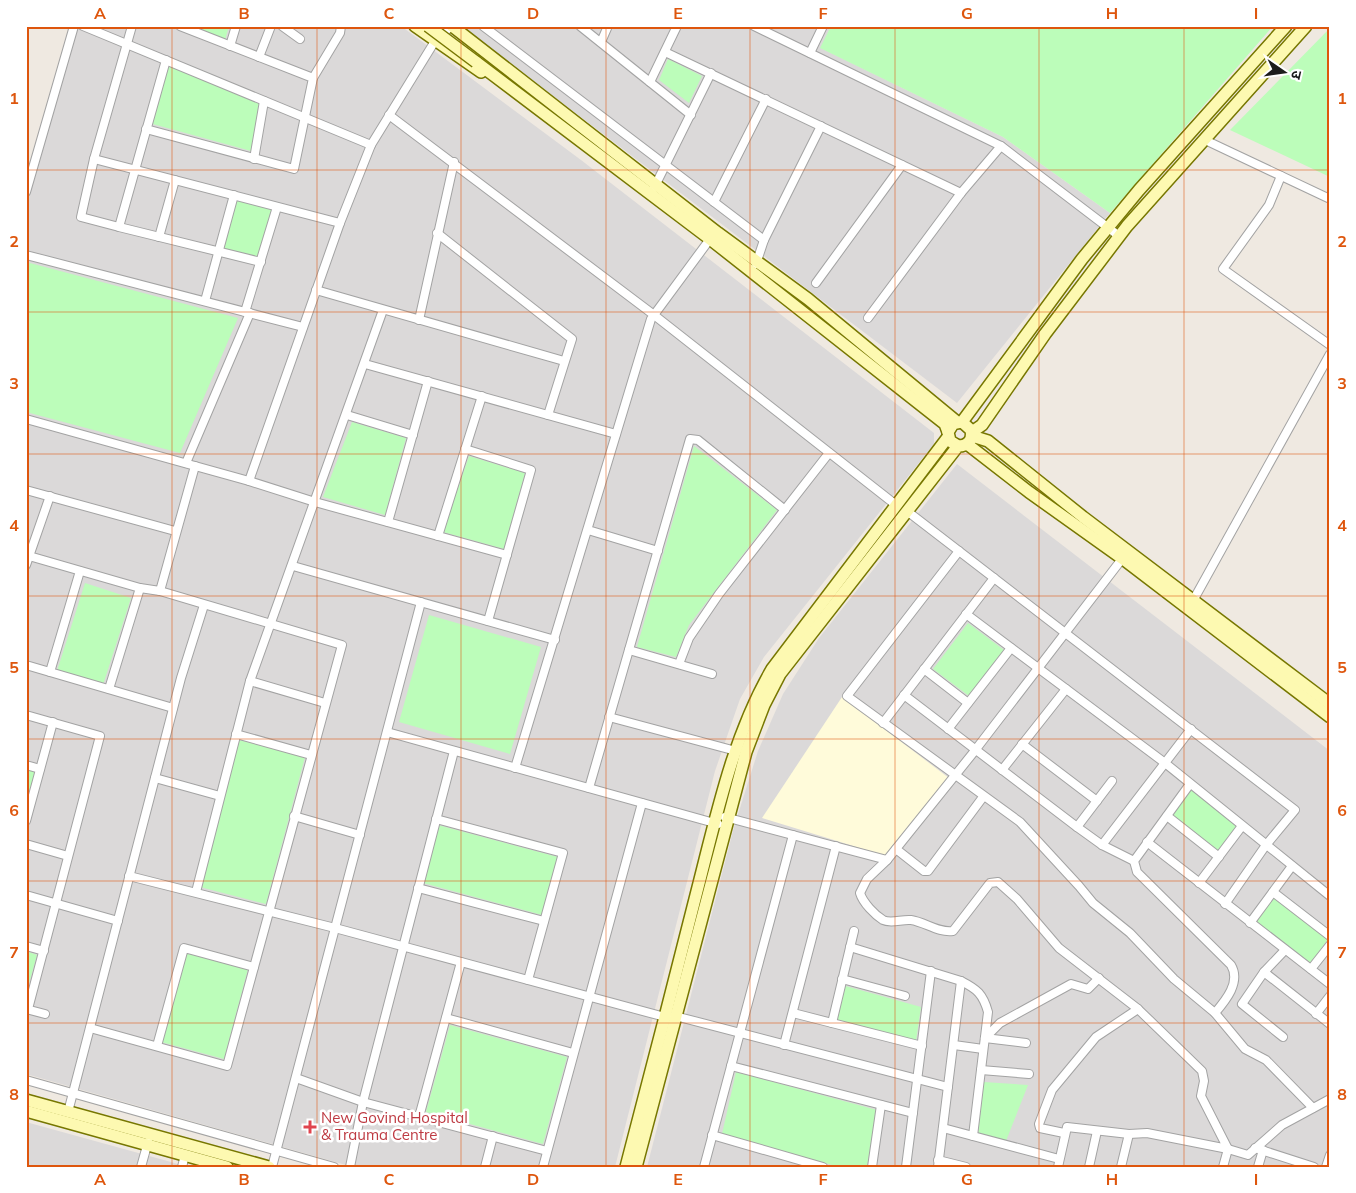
<svg xmlns="http://www.w3.org/2000/svg" width="1356" height="1193" font-family="Mulish,'Noto Sans Devanagari',sans-serif">
<style>
.residential{fill:#dbd9d9}
.education{fill:#fffbda}
.park{fill:#bcfdba}
.lines{fill:none;stroke-linecap:round;stroke-linejoin:round}
.street-casing{stroke:#a3a3a3;stroke-width:10}
.secondary-casing{stroke:#770;stroke-width:14}
.street{stroke:#fff;stroke-width:8}
.secondary{stroke:#fdf9b1;stroke-width:11}
.secondary-bridge-casing{stroke:#770;stroke-width:14;stroke-linecap:butt}
.secondary-bridge{stroke:#fdf9b1;stroke-width:11}
.grid{fill:none;stroke:#de560d;stroke-width:1;stroke-opacity:0.55}
.health-dot{fill:#e0444e;stroke:#fff;stroke-width:2}
.labels{text-anchor:middle;stroke-width:5;stroke-linejoin:round;paint-order:stroke}
.health-label{font-size:15px;fill:#be3a42;stroke:#fff;text-anchor:start}
.neatline{fill:none;stroke:#de560d;stroke-width:2}
.grid-label{font-size:16px;text-anchor:middle;font-weight:bold;fill:#de560d}
</style>
<rect width="100%" height="100%" fill="#efe9e1"/>
<g class="residential">
<path d="M77,26h324l180,134 353,273v11l-170,213 -24,42 -25,72 -100,396h-262l-327,-93v-872z"/>
<path d="M461,26h370l-10,22 182,89 107,76 -153,190z"/>
<path d="M957,464l373,287v416h-683l87,-340 24,-76 25,-57 36,-56z"/>
<path d="M26,1122l145,40 16,5h-161z"/>
</g>
<path class="education" d="M842,697l107,81 -63,78 -124,-38z"/>
<g class="park">
<path d="M191,26h38l-4,14z"/>
<path d="M831,26h442l-163,187 -107,-76 -183,-89z"/>
<path d="M1330,28v149l-100,-47z"/>
<path d="M668,59l34,17 -13,27 -30,-23z"/>
<path d="M165,64l95,40 -9,47 -102,-28z"/>
<path d="M234,199l39,11 -15,54 -39,-11z"/>
<path d="M26,262l212,56 -58,135 -154,-41z"/>
<path d="M352,422l54,16 -21,77 -62,-18z"/>
<path d="M694,446l83,64 -88,115 -13,32 -39,-10z"/>
<path d="M469,456l56,17 -21,76 -61,-17z"/>
<path d="M85,583l46,15 -28,87 -46,-14z"/>
<path d="M429,615l112,32 -31,107 -111,-32z"/>
<path d="M968,623l36,27 -35,46 -36,-27z"/>
<path d="M239,740l66,17 -39,147 -66,-17z"/>
<path d="M26,769l10,3 -10,35z"/>
<path d="M1191,789l47,38 -19,25 -48,-37z"/>
<path d="M438,825l120,32 -16,58 -119,-32z"/>
<path d="M1274,898l54,41 -18,25 -55,-42z"/>
<path d="M26,951l11,4 -11,39z"/>
<path d="M185,952l63,17 -24,90 -63,-17z"/>
<path d="M842,985l79,22 -5,34 -81,-21z"/>
<path d="M450,1025l117,32 -24,87 -117,-32z"/>
<path d="M736,1072l141,38 -10,57h-28l-117,-33z"/>
<path d="M984,1082l44,3 -22,56 -28,-7z"/>
</g>
<g class="lines">
<defs>
<g id="street">
<path d="M83,26l288,119"/>
<path d="M282,26l18,13"/>
<path d="M451,26l-16,15 -64,104 -31,78 -91,258 66,21 192,53"/>
<path d="M483,26l281,214"/>
<path d="M580,26l111,89"/>
<path d="M754,26l247,120 118,90"/>
<path d="M601,42l7,-16"/>
<path d="M230,46l6,-20"/>
<path d="M665,52l296,141"/>
<path d="M810,53l13,-27"/>
<path d="M259,57l12,-31"/>
<path d="M166,60l-47,167 142,35"/>
<path d="M313,78l27,-45 1,-7"/>
<path d="M650,82l27,-56"/>
<path d="M389,115l265,200 242,190"/>
<path d="M146,129l148,40 19,-91 -133,-52"/>
<path d="M1205,140l125,59"/>
<path d="M94,159l246,64"/>
<path d="M254,159l10,-58"/>
<path d="M1281,176l-12,29 -46,64 107,76"/>
<path d="M654,188l57,-115"/>
<path d="M26,192l48,-166"/>
<path d="M714,202l52,-103"/>
<path d="M119,227l-38,-10 13,-58 38,-133"/>
<path d="M437,233l135,106 -24,76"/>
<path d="M159,237l16,-57"/>
<path d="M26,255l277,72"/>
<path d="M756,264l8,-24 57,-114"/>
<path d="M816,283l86,-118"/>
<path d="M316,290l248,71"/>
<path d="M205,301l29,-106"/>
<path d="M245,312l32,-105"/>
<path d="M868,318l93,-125 40,-47"/>
<path d="M419,320l35,-158"/>
<path d="M365,364l251,70"/>
<path d="M347,415l66,20"/>
<path d="M26,419l223,62"/>
<path d="M465,449l66,21 -43,151"/>
<path d="M186,463l64,-150"/>
<path d="M26,490l149,41"/>
<path d="M907,511l388,299 -29,35 -41,59"/>
<path d="M388,522l40,-141"/>
<path d="M588,530l70,21"/>
<path d="M438,536l44,-140"/>
<path d="M959,551l-112,145 173,126 59,64 14,17 37,30 44,46 41,34 30,36 21,11 47,48"/>
<path d="M29,556l111,32 20,3 182,54 -115,421 -137,-38"/>
<path d="M26,565l24,-69"/>
<path d="M293,566l262,74"/>
<path d="M160,591l35,-125"/>
<path d="M1194,599l136,-245"/>
<path d="M966,614l199,149 165,133"/>
<path d="M629,650l83,24"/>
<path d="M679,664l10,-26 30,-44 110,-141"/>
<path d="M26,665l147,43"/>
<path d="M924,669l44,34"/>
<path d="M50,672l30,-101"/>
<path d="M250,681l75,22"/>
<path d="M109,689l31,-101"/>
<path d="M904,695l173,132 25,18 32,16"/>
<path d="M26,715l74,21 -72,273"/>
<path d="M609,717l127,34"/>
<path d="M883,723l111,-145"/>
<path d="M948,729l63,-81"/>
<path d="M387,732l331,92"/>
<path d="M236,734l75,21"/>
<path d="M1022,744l75,57"/>
<path d="M26,765l14,4"/>
<path d="M515,768l136,-449 59,-80"/>
<path d="M1002,770l64,-81"/>
<path d="M155,778l65,18"/>
<path d="M1190,784l-56,77 3,11 94,93c10,17 -5,35 -16,48"/>
<path d="M589,788l101,-349 8,1 87,70"/>
<path d="M294,816l66,19"/>
<path d="M1167,816l52,41"/>
<path d="M725,817l162,43 86,-107 152,-198"/>
<path d="M436,819l127,34 -35,127"/>
<path d="M26,821l27,-99"/>
<path d="M1077,827l35,-46"/>
<path d="M1147,842l183,142"/>
<path d="M26,844l42,12"/>
<path d="M1102,845l89,-116"/>
<path d="M896,849l28,22h4l55,-74"/>
<path d="M887,860l-20,19 -7,14c3,10 15,22 23,27 8,4 19,-1 28,0 14,2 27,13 42,11l37,-48 8,-1 19,17 42,49 79,61 64,62 2,10 -3,15 27,53 -81,-16 -18,1 -62,-7 -9,40"/>
<path d="M129,876l206,52 330,89 10,-1 273,71"/>
<path d="M1199,883l43,-57"/>
<path d="M418,888l126,33"/>
<path d="M196,892l54,-211 133,-371"/>
<path d="M1273,892l57,44"/>
<path d="M26,895l92,26"/>
<path d="M1250,923l42,-57"/>
<path d="M26,946l18,5"/>
<path d="M850,947l111,34c16,8 22,13 27,31l-15,124"/>
<path d="M1311,969l19,-24"/>
<path d="M1264,972l66,52"/>
<path d="M842,979l63,17"/>
<path d="M26,1009l19,5"/>
<path d="M793,1013l129,33"/>
<path d="M1316,1014l14,-18"/>
<path d="M446,1018l127,35"/>
<path d="M832,1023l22,-92"/>
<path d="M1283,1037l-41,-33 22,-32 21,-22"/>
<path d="M985,1038l15,-15 71,-39 17,5 11,-11"/>
<path d="M985,1038l41,5"/>
<path d="M784,1045l52,-199"/>
<path d="M954,1045l29,4"/>
<path d="M157,1046l27,-98 70,19"/>
<path d="M731,1066l182,47"/>
<path d="M981,1070l48,4"/>
<path d="M296,1078l67,24 184,49"/>
<path d="M26,1080l308,87"/>
<path d="M68,1112l113,-434 23,-73"/>
<path d="M419,1117l42,-155"/>
<path d="M943,1128l116,31"/>
<path d="M1064,1133l-24,-5 -1,-4 13,-34 44,-53 42,-28"/>
<path d="M712,1135l111,32"/>
<path d="M1255,1148l59,19"/>
<path d="M938,1160l28,7"/>
<path d="M141,1167l7,-25"/>
<path d="M182,1167l3,-12"/>
<path d="M272,1167l149,-565"/>
<path d="M350,1167l13,-65 91,-351"/>
<path d="M485,1167l8,-31"/>
<path d="M543,1167l99,-364"/>
<path d="M704,1167l89,-332"/>
<path d="M872,1167l9,-62"/>
<path d="M906,1167l25,-196"/>
<path d="M938,1167l23,-186"/>
<path d="M1089,1167l8,-36"/>
<path d="M1121,1167l8,-33"/>
<path d="M1223,1167l5,-18 20,6 34,-30 48,-26"/>
<path d="M1258,1167l5,-17"/>
<path d="M1326,1167l4,-12"/>
</g>
<g id="secondary">
<path d="M415,26l66,46"/>
<path d="M452,26l266,207 90,66 149,123"/>
<path d="M476,62l234,177 235,185 3,8"/>
<path d="M962,422l120,-163 57,-69 147,-164"/>
<path d="M972,432l10,-7 63,-91 82,-108 179,-200"/>
<path d="M972,436l16,5 95,76 247,187"/>
<path d="M967,444l62,48 94,67 207,158"/>
<path d="M26,1100l243,67"/>
<path d="M26,1111l201,56"/>
<path d="M626,1167c24,-91 47,-181 70,-272 20,-77 36,-157 76,-226l176,-232"/>
<path d="M636,1167l110,-415 18,-47 16,-31 178,-228c10,0 15,-6 13,-16l-9,-8 -9,2 -5,8 2,9 8,5"/>
</g>
</defs>
<use href="#street" class="street-casing"/>
<use href="#secondary" class="secondary-casing"/>
<use href="#street" class="street"/>
<use href="#secondary" class="secondary"/>
<defs>
<path id="secondary-bridge" d="M428,26l48,36"/>
</defs>
<use href="#secondary-bridge" class="secondary-bridge-casing"/>
<use href="#secondary-bridge" class="secondary-bridge"/>
</g>
<path class="grid" d="M172,26v1141M317,26v1141M461,26v1141M606,26v1141M750,26v1141M895,26v1141M1039,26v1141M1184,26v1141M26,170h1304M26,312h1304M26,454h1304M26,596h1304M26,739h1304M26,881h1304M26,1023h1304"/>
<path class="health-dot" d="M307.5 1119.5h5v5h5v5h-5v5h-5v-5h-5v-5h5z"/>
<g class="labels">
<g class="health-label">
<text x="321" y="1123">New Govind Hospital<tspan x="321" dy="17">&amp; Trauma Centre</tspan></text>
</g>
</g>
<rect width="1356" height="1193" fill="none" stroke="#ffffff" stroke-width="55"/>
<g transform="translate(1284 72) rotate(103)" stroke="#ffffff" stroke-width="4" paint-order="stroke">
<path d="M0-4L9 19L0 12L-9 19Z" fill="#1c1c1c"/>
<text y="-8" font-size="14" font-weight="bold" text-anchor="middle" fill="#1c1c1c">उ</text>
</g>
<rect x="28" y="28" width="1300" height="1138" class="neatline"/>
<g class="grid-label">
<text x="100" y="19">A</text>
<text x="244" y="19">B</text>
<text x="389" y="19">C</text>
<text x="533" y="19">D</text>
<text x="678" y="19">E</text>
<text x="823" y="19">F</text>
<text x="967" y="19">G</text>
<text x="1112" y="19">H</text>
<text x="1256" y="19">I</text>
<text x="14" y="104">1</text>
<text x="1342" y="104">1</text>
<text x="14" y="247">2</text>
<text x="1342" y="247">2</text>
<text x="14" y="389">3</text>
<text x="1342" y="389">3</text>
<text x="14" y="531">4</text>
<text x="1342" y="531">4</text>
<text x="14" y="673">5</text>
<text x="1342" y="673">5</text>
<text x="14" y="816">6</text>
<text x="1342" y="816">6</text>
<text x="14" y="958">7</text>
<text x="1342" y="958">7</text>
<text x="14" y="1100">8</text>
<text x="1342" y="1100">8</text>
<text x="100" y="1185">A</text>
<text x="244" y="1185">B</text>
<text x="389" y="1185">C</text>
<text x="533" y="1185">D</text>
<text x="678" y="1185">E</text>
<text x="823" y="1185">F</text>
<text x="967" y="1185">G</text>
<text x="1112" y="1185">H</text>
<text x="1256" y="1185">I</text>
</g>
</svg>
